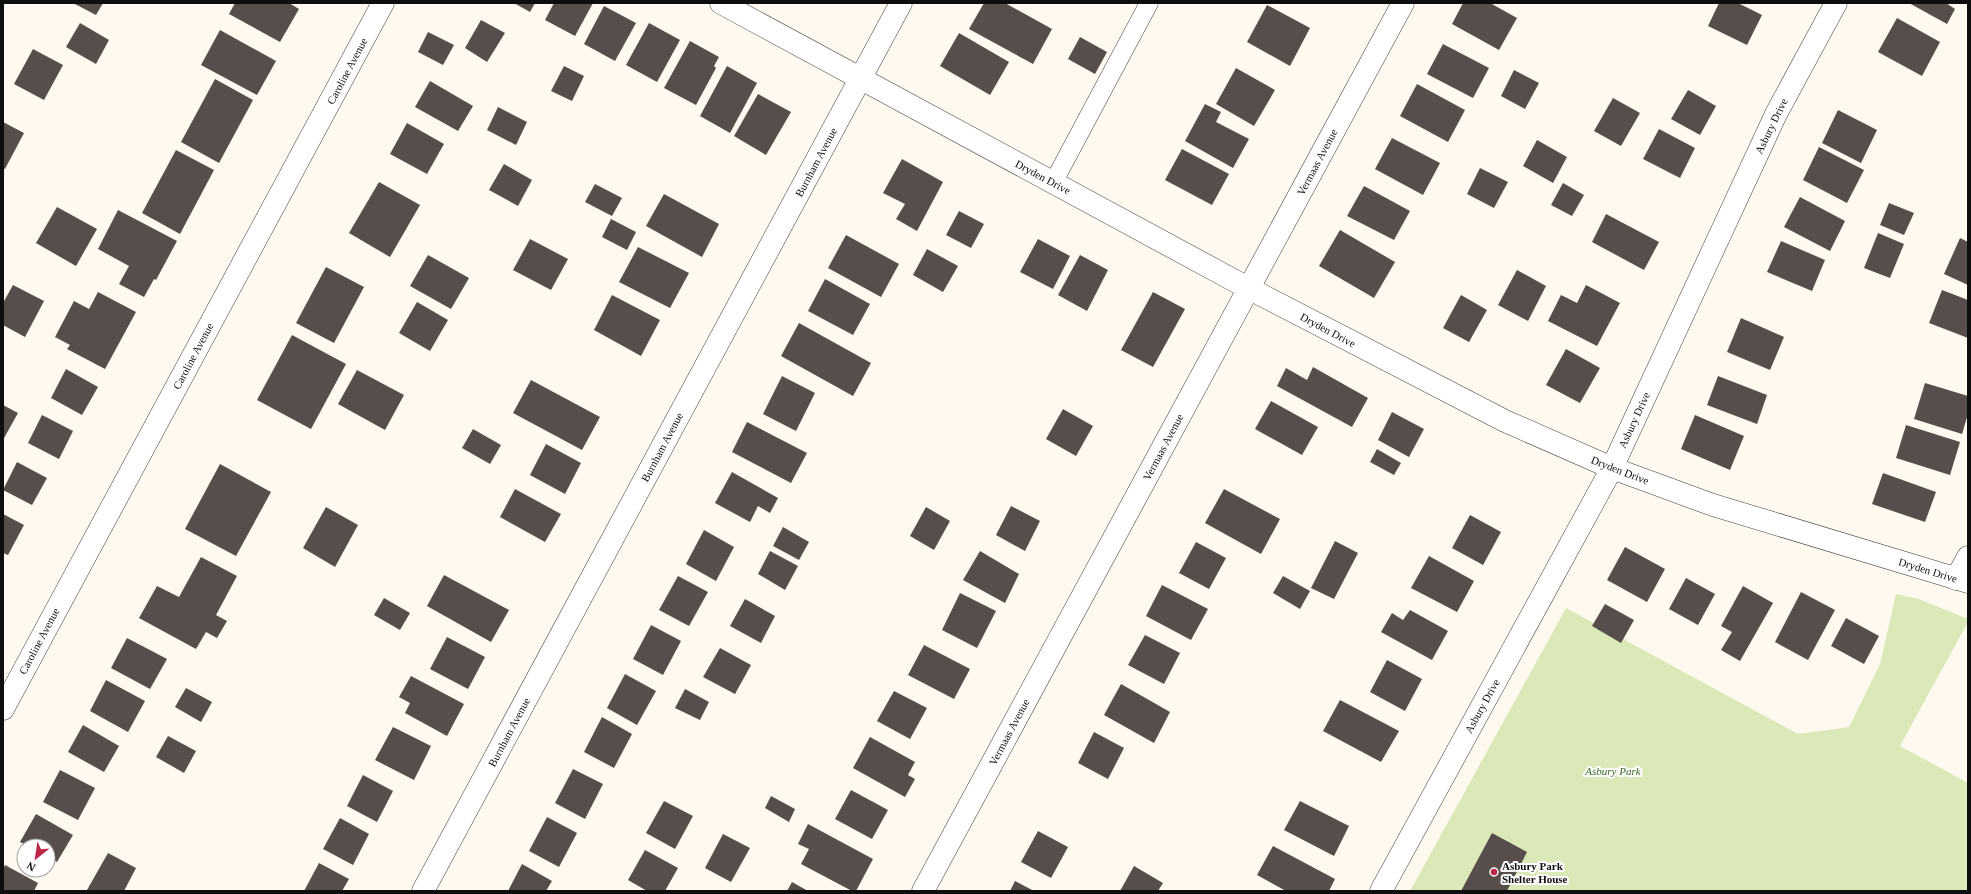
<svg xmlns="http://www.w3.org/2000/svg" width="1971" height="894" font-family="'Times New Roman',serif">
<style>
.green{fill:#dbe9b9}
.building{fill:#574d4a}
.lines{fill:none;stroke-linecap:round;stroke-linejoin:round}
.lane-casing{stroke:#414141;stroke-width:19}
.street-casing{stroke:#414141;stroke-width:23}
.lane{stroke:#fff;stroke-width:18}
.street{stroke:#fff;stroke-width:22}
.poi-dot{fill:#be2649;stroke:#fff;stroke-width:1.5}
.labels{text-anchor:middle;stroke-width:4;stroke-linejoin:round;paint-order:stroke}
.street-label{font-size:11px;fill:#0e0e0e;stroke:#fff}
.park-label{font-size:11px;font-style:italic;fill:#3a661e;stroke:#fff}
.poi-label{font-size:11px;font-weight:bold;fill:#0e0e0e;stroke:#fff;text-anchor:start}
</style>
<rect width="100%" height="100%" fill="#fff9ef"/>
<path class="green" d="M1896,594l23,5 49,20v3l-68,124 68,37v108h-558l156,-283 232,126 51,-7 31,-63z"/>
<g class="building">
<path d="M73,3h30l-7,12z"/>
<path d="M235,3h54l10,6 -19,33 -51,-28z"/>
<path d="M514,3h21l-5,9z"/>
<path d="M554,3h39l-18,33 -30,-16z"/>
<path d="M984,3h21l47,26 -19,35 -64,-35z"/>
<path d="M1463,3h27l27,15 -18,32 -47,-26z"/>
<path d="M1719,3h19l24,12 -15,30 -39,-19z"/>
<path d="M1909,3h37l9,6 -8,15z"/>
<path d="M1267,5l43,23 -20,38 -43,-24z"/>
<path d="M604,6l32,17 -21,38 -31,-17z"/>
<path d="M1897,18l43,24 -18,34 -44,-24z"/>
<path d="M481,20l24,13 -18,29 -22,-14z"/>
<path d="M80,23l29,17 -13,24 -30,-17z"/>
<path d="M649,23l31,17 -23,42 -31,-17z"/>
<path d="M220,30l56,31 -19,34 -56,-30z"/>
<path d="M428,32l26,13 -11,20 -25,-13z"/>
<path d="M959,33l50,29 -19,33 -50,-29z"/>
<path d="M1080,37l27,15 -12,22 -27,-15z"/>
<path d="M690,41l29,16 -5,9 2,2 -20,37 -32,-17z"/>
<path d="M1443,44l46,24 -16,30 -46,-24z"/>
<path d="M33,49l30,16 -19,35 -30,-16z"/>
<path d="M564,66l20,10 -12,25 -21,-10z"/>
<path d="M727,66l30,17 -27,50 -30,-17z"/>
<path d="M1236,68l39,22 -21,36 -38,-22z"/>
<path d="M1514,70l25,13 -14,26 -24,-13z"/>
<path d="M215,79l38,21 -34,63 -38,-21z"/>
<path d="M430,81l43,25 -15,25 -43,-24z"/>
<path d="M1417,84l48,26 -17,32 -48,-26z"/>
<path d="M1688,90l28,16 -16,29 -29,-16z"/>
<path d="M758,94l33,18 -25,43 -32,-19z"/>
<path d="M1613,98l27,15 -19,33 -27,-15z"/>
<path d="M1205,104l16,8 -5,10 33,17 -16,29 -48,-27z"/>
<path d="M498,107l29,15 -11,23 -29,-15z"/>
<path d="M1838,110l39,20 -16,33 -39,-20z"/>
<path d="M3,122l21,11 -19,36 -2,-1z"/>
<path d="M407,123l37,21 -17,30 -37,-20z"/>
<path d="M1659,129l36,19 -15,30 -37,-19z"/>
<path d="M1392,138l48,25 -17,32 -48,-26z"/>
<path d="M1537,140l30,17 -14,26 -30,-17z"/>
<path d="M1819,147l45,23 -17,33 -44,-23z"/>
<path d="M1182,149l47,25 -17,31 -47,-25z"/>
<path d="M176,150l38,20 -34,64 -38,-21z"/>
<path d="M902,159l41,23 -26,49 -21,-12 9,-15 -22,-11z"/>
<path d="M504,164l28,16 -14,26 -29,-16z"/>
<path d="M1480,168l28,14 -14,26 -27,-14z"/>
<path d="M379,182l41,23 -30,52 -41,-24z"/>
<path d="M1563,183l21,12 -12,21 -21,-11z"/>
<path d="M595,184l27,14 -10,18 -27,-14z"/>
<path d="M1364,186l46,25 -16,29 -47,-24z"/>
<path d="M664,194l55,30 -17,33 -56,-31z"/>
<path d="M1800,197l45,24 -15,30 -46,-24z"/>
<path d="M1889,203l25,10 -10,22 -24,-10z"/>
<path d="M57,207l40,22 -21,37 -40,-23z"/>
<path d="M118,210l59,31 -21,39 -2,-1 -10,18 -25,-13 10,-18 -31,-17z"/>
<path d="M959,211l25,13 -13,24 -25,-13z"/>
<path d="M1606,214l53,28 -15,28 -52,-28z"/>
<path d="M611,219l25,13 -9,18 -25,-13z"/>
<path d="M1340,230l55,32 -21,36 -55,-32z"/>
<path d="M1878,233l26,11 -14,34 -26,-10z"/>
<path d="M846,235l53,29 -18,33 -53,-29z"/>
<path d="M1960,238l8,4v43l-24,-11z"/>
<path d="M530,239l38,20 -17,31 -38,-20z"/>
<path d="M1038,239l32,17 -17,33 -33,-17z"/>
<path d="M1781,241l44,19 -13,31 -45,-19z"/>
<path d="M638,247l51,26 -19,35 -51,-26z"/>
<path d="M927,249l31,17 -15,26 -30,-17z"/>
<path d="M428,255l41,23 -18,31 -41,-23z"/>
<path d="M1080,255l28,15 -21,41 -29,-16z"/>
<path d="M326,267l38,20 -30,56 -38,-20z"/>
<path d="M1517,270l29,16 -18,35 -30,-16z"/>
<path d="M825,279l45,25 -17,31 -45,-24z"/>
<path d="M13,285l31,16 -19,36 -22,-12v-22z"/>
<path d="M1586,285l34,18 -23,43 -49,-25 13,-26 16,8z"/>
<path d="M1942,290l26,10v38l-39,-15z"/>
<path d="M98,292l38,20 -31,57 -38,-20 3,-4 -15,-8 19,-36 15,8z"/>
<path d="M1153,292l32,17 -32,58 -32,-17z"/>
<path d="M612,295l48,25 -19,36 -47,-26z"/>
<path d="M1461,295l26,15 -18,32 -26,-14z"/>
<path d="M417,302l31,18 -18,31 -31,-18z"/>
<path d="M1741,318l43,19 -14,33 -43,-18z"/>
<path d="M799,323l72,40 -18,33 -72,-40z"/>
<path d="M292,335l54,29 -35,65 -54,-29z"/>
<path d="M1566,349l34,19 -20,35 -34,-18z"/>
<path d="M1313,367l55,31 -16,29 -75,-41 9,-18 21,12z"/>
<path d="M66,369l32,18 -16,28 -31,-17z"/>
<path d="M357,370l47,25 -19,35 -47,-26z"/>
<path d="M782,376l33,17 -19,38 -33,-17z"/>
<path d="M1718,376l49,19 -10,29 -50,-19z"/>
<path d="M531,380l69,37 -18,33 -69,-37z"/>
<path d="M1925,383l43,13v18l-6,20 -48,-15z"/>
<path d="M1271,401l47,26 -16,28 -47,-26z"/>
<path d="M3,405l15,8 -15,27z"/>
<path d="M1063,409l30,17 -17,30 -30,-17z"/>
<path d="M1392,412l32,17 -15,28 -31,-17z"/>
<path d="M42,415l31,16 -14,28 -31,-16z"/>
<path d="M1695,415l49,21 -14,34 -49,-21z"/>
<path d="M747,422l60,31 -16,30 -59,-31z"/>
<path d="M1906,425l54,17 -10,33 -54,-17z"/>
<path d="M473,429l28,16 -11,19 -28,-16z"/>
<path d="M546,444l35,19 -16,31 -35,-19z"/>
<path d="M1377,449l24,14 -7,12 -24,-13z"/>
<path d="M17,462l30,16 -15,27 -29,-15z"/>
<path d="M220,464l51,28 -35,64 -51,-27z"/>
<path d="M732,472l46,26 -8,15 -12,-7 -8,16 -35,-19z"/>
<path d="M1883,473l53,19 -11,30 -53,-18z"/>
<path d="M515,489l46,25 -16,28 -45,-25z"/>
<path d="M1224,489l56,30 -19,35 -56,-31z"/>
<path d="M1011,506l29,15 -15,30 -29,-16z"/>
<path d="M326,507l32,18 -23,42 -32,-19z"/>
<path d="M926,507l24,14 -16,29 -24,-14z"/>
<path d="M3,514l21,11 -16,30 -5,-2z"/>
<path d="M1470,515l31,17 -18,33 -31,-17z"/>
<path d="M783,527l26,15 -10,18 -26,-14z"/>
<path d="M704,530l30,17 -18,34 -30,-17z"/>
<path d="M1335,541l23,12 -24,46 -23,-11z"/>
<path d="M1196,542l30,16 -17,31 -30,-16z"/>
<path d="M1625,547l40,22 -18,33 -40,-22z"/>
<path d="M770,551l28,15 -13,24 -27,-16z"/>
<path d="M980,551l39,23 -14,29 -42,-23z"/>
<path d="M1429,556l45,25 -17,31 -46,-24z"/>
<path d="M201,557l36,19 -21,39 11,6 -10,17 -11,-6 -10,17 -57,-31 18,-32 22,11z"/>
<path d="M444,575l65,35 -18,32 -64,-36z"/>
<path d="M678,576l30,16 -19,34 -30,-16z"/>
<path d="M1283,576l27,15 -10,18 -27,-16z"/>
<path d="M1686,578l29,16 -17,31 -29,-16z"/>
<path d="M1162,585l46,24 -17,31 -45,-24z"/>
<path d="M1743,586l30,17 -33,58 -19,-11 11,-18 -11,-6z"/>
<path d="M1801,592l34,18 -27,50 -33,-18z"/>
<path d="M960,593l36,18 -19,37 -35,-18z"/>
<path d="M384,598l26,15 -10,17 -26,-15z"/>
<path d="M745,599l30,17 -14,27 -31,-17z"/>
<path d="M1605,604l29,16 -13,23 -29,-17z"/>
<path d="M1410,610l38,21 -16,29 -51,-28 11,-19 11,7z"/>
<path d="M1846,618l33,18 -15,28 -33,-18z"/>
<path d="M651,625l30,16 -18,34 -30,-16z"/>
<path d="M1145,635l35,18 -16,31 -36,-19z"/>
<path d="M447,637l38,20 -17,32 -38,-20z"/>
<path d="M127,638l40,21 -17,30 -39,-21z"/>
<path d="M924,645l46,24 -16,30 -46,-24z"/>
<path d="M720,648l31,17 -16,29 -32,-17z"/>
<path d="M1387,660l35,19 -17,32 -35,-19z"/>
<path d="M625,674l31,17 -19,34 -30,-17z"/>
<path d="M411,676l53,28 -17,32 -42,-23 5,-10 -11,-6z"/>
<path d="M106,680l39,21 -17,31 -38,-21z"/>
<path d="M1121,684l49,28 -16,31 -50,-28z"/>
<path d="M186,688l26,14 -11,20 -26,-15z"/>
<path d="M685,689l24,13 -9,18 -25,-12z"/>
<path d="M894,691l33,17 -17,31 -33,-18z"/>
<path d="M1340,700l59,31 -18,31 -58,-31z"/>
<path d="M602,717l30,17 -18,34 -30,-16z"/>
<path d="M83,725l36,21 -15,26 -36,-20z"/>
<path d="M393,727l38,19 -17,34 -39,-20z"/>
<path d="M1094,732l30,16 -16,31 -30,-16z"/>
<path d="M168,736l28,15 -12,22 -28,-16z"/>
<path d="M870,737l45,25 -7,13 7,4 -10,18 -52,-29z"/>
<path d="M573,769l30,15 -18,35 -30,-16z"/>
<path d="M60,770l35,18 -17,32 -35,-18z"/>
<path d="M363,775l30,16 -16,31 -30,-16z"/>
<path d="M851,790l37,20 -16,29 -37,-20z"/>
<path d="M771,796l24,13 -6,13 -24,-14z"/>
<path d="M664,801l29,15 -18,33 -29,-16z"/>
<path d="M1300,801l49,25 -15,30 -50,-26z"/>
<path d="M36,814l37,21 -16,27 -9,-5v-11h-20l-8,-4z"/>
<path d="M547,817l30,16 -18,34 -30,-16z"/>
<path d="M340,818l29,16 -16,31 -30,-16z"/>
<path d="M808,824l65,35 -17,32h-4l-51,-27 8,-15 -11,-5z"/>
<path d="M1038,831l30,16 -17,31 -30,-16z"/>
<path d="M1492,833l35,19 -20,39h-46z"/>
<path d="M723,834l27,14 -19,34 -26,-14z"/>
<path d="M1273,846l62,33 -6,12h-43l-29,-16z"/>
<path d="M645,850l33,18 -13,23h-18l-19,-11z"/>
<path d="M108,853l28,15 -12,23h-36l-1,-1z"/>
<path d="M319,863l30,16 -7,12h-38z"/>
<path d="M522,864l30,17 -6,10h-38z"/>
<path d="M5,865l33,18 -4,8h-31v-22z"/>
<path d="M1134,866l29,17 -5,8h-38z"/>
<path d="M1015,881l19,10h-24z"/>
<path d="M792,882l16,9h-21z"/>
</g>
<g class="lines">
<defs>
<path id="lane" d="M1053,183l96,-180"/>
<g id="street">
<path d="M721,3l527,285 257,133 107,47 101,37 255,77"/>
<path d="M1956,579l12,-22"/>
<path d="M3,709l380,-706"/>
<path d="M423,891l478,-888"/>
<path d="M923,891l480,-888"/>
<path d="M1381,891l231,-423 164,-354 60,-111"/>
</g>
</defs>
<use href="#lane" class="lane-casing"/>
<use href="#street" class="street-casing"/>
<use href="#lane" class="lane"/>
<use href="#street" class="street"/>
</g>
<circle class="poi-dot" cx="1494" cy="872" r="4"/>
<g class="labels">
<g class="street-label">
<text transform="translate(347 71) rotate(-62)" y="4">Caroline Avenue</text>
<text transform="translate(1771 126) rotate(-64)" y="4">Asbury Drive</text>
<text transform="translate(816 162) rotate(-62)" y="4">Burnham Avenue</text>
<text transform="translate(1317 162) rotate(-62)" y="4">Vermaas Avenue</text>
<text transform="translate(1043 177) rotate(28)" y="4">Dryden Drive</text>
<text transform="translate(1328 330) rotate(28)" y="4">Dryden Drive</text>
<text transform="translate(193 356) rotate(-62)" y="4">Caroline Avenue</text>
<text transform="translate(1634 420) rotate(-65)" y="4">Asbury Drive</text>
<text transform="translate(662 447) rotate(-62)" y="4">Burnham Avenue</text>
<text transform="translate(1163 447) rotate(-62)" y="4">Vermaas Avenue</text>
<text transform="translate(1620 470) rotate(21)" y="4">Dryden Drive</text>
<text transform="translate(1928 570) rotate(17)" y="4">Dryden Drive</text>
<text transform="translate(39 641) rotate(-62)" y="4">Caroline Avenue</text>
<text transform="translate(1482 706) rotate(-61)" y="4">Asbury Drive</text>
<text transform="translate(509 732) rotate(-62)" y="4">Burnham Avenue</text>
<text transform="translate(1009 732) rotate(-62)" y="4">Vermaas Avenue</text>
</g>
<g class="park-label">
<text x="1613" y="775">Asbury Park</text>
</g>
<g class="poi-label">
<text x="1502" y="870">Asbury Park<tspan x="1502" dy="13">Shelter House</tspan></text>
</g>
</g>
<rect width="1971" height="894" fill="none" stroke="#0e0e0e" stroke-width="8"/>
<g transform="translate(36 858) rotate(210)"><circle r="19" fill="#ffffff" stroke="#9f9f9f"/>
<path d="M0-3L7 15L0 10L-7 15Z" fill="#be2649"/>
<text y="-6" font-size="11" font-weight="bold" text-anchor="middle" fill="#0e0e0e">N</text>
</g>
</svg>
